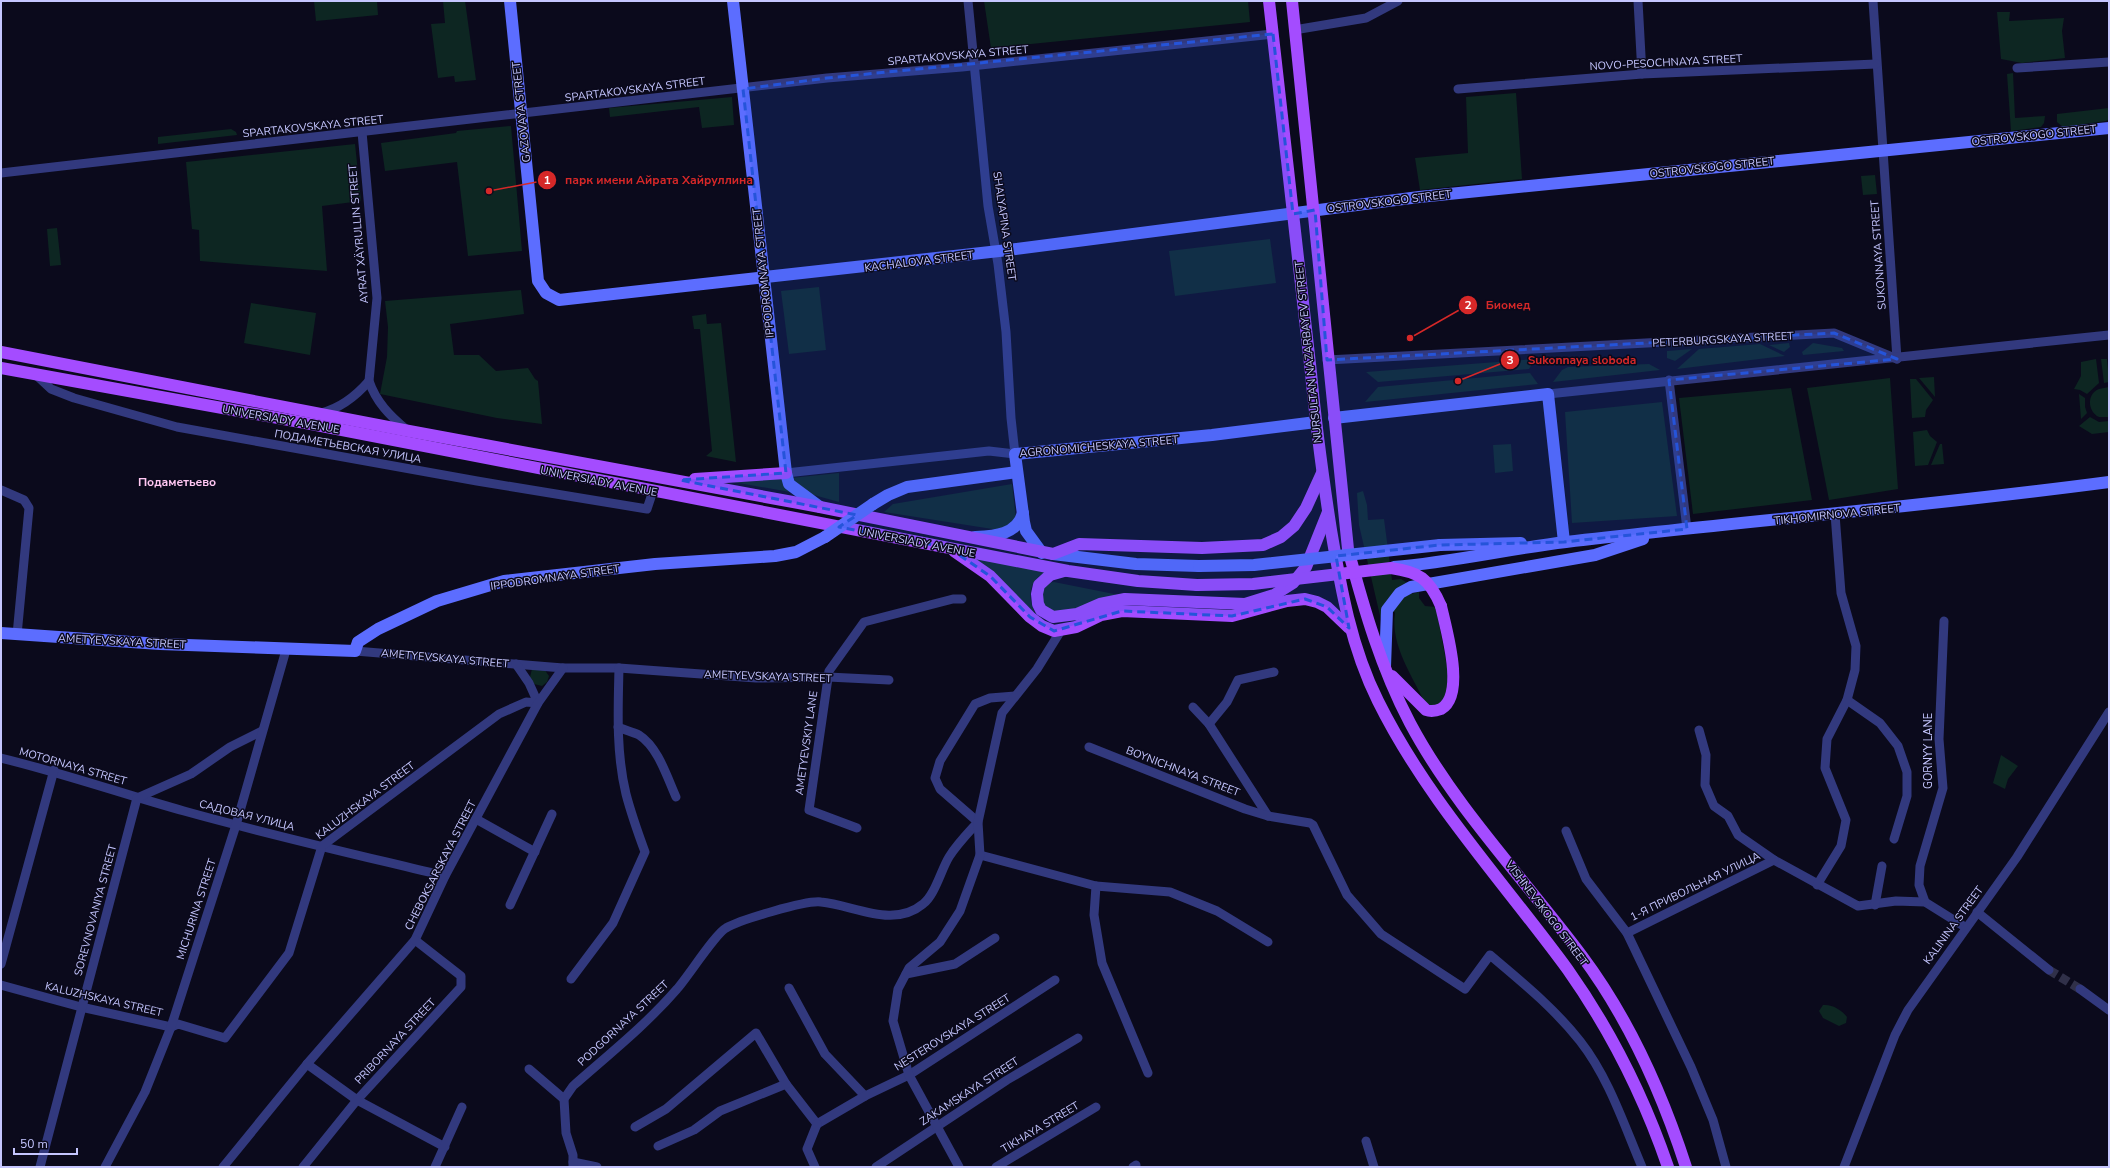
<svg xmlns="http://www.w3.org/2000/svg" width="2110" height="1168" font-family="'Nunito Sans',sans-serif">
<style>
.green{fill:#0d2622}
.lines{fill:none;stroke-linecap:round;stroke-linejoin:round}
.street-tunnel{stroke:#303049;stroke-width:9;stroke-dasharray:9 4.5;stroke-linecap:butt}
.street{stroke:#32397e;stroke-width:9}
.secondary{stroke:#5c6dff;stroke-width:12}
.primary{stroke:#a44cff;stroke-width:12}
.secondary-bridge{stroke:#5c6dff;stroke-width:12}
.primary-bridge{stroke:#a44cff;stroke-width:12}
.marked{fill:#2554da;fill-opacity:0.2;stroke:#2554da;stroke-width:3;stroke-dasharray:8 5;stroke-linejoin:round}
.labels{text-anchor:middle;stroke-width:3;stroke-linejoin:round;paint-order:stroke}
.street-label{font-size:11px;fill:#c5c6ff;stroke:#0b0a1c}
.neighbourhood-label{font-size:12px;font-weight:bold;fill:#ffc7f2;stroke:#0b0a1c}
.leader{fill:none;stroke:#d62828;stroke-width:1.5}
.callout-dot{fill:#d62828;stroke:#0b0a1c;stroke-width:1.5}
.mark-label{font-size:12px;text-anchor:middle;font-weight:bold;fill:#fff}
.callout-label{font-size:12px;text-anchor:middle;font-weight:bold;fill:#d62828;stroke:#0b0a1c;stroke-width:3;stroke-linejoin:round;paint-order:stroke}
</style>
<rect width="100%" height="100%" fill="#0b0a1c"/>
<g class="green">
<path d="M314,1h63l1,14 -62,6z"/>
<path d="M443,1h22l11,79 -21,2 -1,-6 -16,2 -7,-54 14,-1z"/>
<path d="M984,1h264l2,21 -259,26z"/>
<path d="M1997,12h13l-1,9 55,-3 -2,13 3,27 -43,5 -21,-4z"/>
<path d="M2013,73l2,45 30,-2 -1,7 -3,4 -30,4 -4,-57z"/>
<path d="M1516,93l6,86 -102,11 -5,-32 53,-5 -2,-56z"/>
<path d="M732,97l2,28 -32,3 -3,-21 -89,10 -1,-9z"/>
<path d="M2109,108v11l-3,2 -43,6 -6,-5v-8z"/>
<path d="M511,126l11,125 -54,5 -11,-94 -72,9 -4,-28 75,-10 1,-2z"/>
<path d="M231,129l5,3 1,3 -79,9v-7z"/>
<path d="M355,144l6,57 -39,5 5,65 -127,-10 -1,-31 -7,-1 -6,-67z"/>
<path d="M1875,175l2,19 -14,1 -2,-19z"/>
<path d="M57,228l4,37 -11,1 -3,-37z"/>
<path d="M1270,239l6,44 -101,13 -6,-45z"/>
<path d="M819,287l7,63 -37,4 -8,-63z"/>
<path d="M521,290l3,24 -74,10 4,31h25l17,16 32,-3 7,11 3,2 4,43 -45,-6 -117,-24 7,-37 1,-30 -3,-26z"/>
<path d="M251,303l65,10 -6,42 -66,-12z"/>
<path d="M706,314l1,10 14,-1 15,139 -30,-6 6,-5 -12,-122h-6l-2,-13z"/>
<path d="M1789,343l1,4 -6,5 -15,-7z"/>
<path d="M1813,343l29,5 2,3 -41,4 -1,-3z"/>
<path d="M1760,344l25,12 -108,13 22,-20z"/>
<path d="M1692,349l-17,12 -8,-3v-7z"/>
<path d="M1535,359l-6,10 -151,13 -12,-10z"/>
<path d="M2096,359l3,24 -12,11 -7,-4 -6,-1 7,-13v-14z"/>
<path d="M2101,359h6l2,23 -5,1z"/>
<path d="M1649,364l11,6 -107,12 9,-12 6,-3z"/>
<path d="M1530,373l8,11 -173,18 13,-15z"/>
<path d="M1934,377l1,20 -16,-19z"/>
<path d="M1890,378l8,111 -69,11 -22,-112z"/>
<path d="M1910,379h6l17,21 -7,10 -1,7 -13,1z"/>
<path d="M2109,387v30h-10c-11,-5 -13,-23 0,-28 3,-1 7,-1 10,-2z"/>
<path d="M1791,388l21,112 -119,14 -14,-116z"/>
<path d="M2079,394l6,4v9l2,6 -6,6z"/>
<path d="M1662,402l15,114 -105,7 -7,-111z"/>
<path d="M2090,417l9,5 10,-1v11l-17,2 -13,-8z"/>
<path d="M1927,430l3,6 7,6 -9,23 -13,1 -2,-34z"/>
<path d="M1511,444l2,27 -18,2 -2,-28z"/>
<path d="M1940,444h2l2,20 -13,1z"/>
<path d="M839,473v29l-36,-10 -12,-14z"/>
<path d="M780,477l10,15 -63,-11z"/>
<path d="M1012,484l4,35 -11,12 -121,-19 9,-8z"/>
<path d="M1363,491l4,14 1,15 16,-1 8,61 9,-1 11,7 -29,22 -2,12 -22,-95 -2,-32z"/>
<path d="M972,557l74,15c-21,10 -18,31 -7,48l-44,-47z"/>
<path d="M1054,582l70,14 -60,17h-10l-13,-11 1,-15 5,-4z"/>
<path d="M1419,592v6l6,8 11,1 14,76 -7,22h-17c-13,-28 -36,-60 -31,-92l-3,-4c6,-10 15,-15 27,-17z"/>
<path d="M532,669h12l5,7 -2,6 -5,4 -8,-2 -4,-7z"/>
<path d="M2001,755l17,11 -10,13 -3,10 -12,-6z"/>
<path d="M1823,1005c9,-1 19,5 24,12l-1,6 -7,3 -16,-8 -4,-7z"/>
</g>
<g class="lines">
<path class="street-tunnel" d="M2049,970l31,19"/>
<g class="street">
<path d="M1638,1l4,73"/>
<path d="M1873,1l24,358"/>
<path d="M1294,30l72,-12 32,-17"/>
<path d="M2017,68l92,-6"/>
<path d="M1458,89l184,-15 234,-10"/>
<path d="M362,132l15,166 -8,83c7,21 21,35 38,49"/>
<path d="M1,173l826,-95 135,-11 311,-33"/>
<path d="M1327,360l507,-27 63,26"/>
<path d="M36,375l15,14 23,9 103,29 300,54 170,28 6,-18"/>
<path d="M1669,380l18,149"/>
<path d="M1548,394l561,-59"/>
<path d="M321,413c20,-5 35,-17 48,-32"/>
<path d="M786,473l203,-22 26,3 -4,-36 -5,-86 -8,-68 -10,-58 -20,-205"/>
<path d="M1,490l23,10 5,8 -12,127"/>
<path d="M355,651l208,17h56l137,10 72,-1 61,3"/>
<path d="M1847,700l33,23 18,23 9,26v24l-13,43"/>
<path d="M1193,707l16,17 59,92"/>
<path d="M1209,724l18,-22 11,-22 36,-8"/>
<path d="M618,727c6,3 15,5 21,8 19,12 28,42 37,62"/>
<path d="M1699,730l7,25 -1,30 9,21 14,10 10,19 36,25 84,46 38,-5 29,1 40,25"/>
<path d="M1089,747l156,62 23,7 42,7 3,2 34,70 34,39 84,55 25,-34c32,27 64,53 90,86 29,37 44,84 62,126"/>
<path d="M1,758c62,15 122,36 183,53 86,24 174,44 261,65"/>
<path d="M476,819l59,33"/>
<path d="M857,828l-48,-18 20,-139 35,-49 89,-23h9"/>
<path d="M1566,831l20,48 41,54 64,134 22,53 13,47"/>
<path d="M980,855l116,31 74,6 47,19 51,31"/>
<path d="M1817,885l24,-39 5,-26 -21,-52 2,-29 20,-39 8,-30 1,-24 -15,-53 -6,-79"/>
<path d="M1096,886l-2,29 8,48 46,110"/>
<path d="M1925,902l-6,-17 1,-19 23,-78 -4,-49 5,-118"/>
<path d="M510,905l42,-91"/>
<path d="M1875,905l7,-39"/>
<path d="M1977,912l72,58"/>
<path d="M1627,933l147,-73"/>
<path d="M1,964l53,-194"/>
<path d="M906,974l49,-10 40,-26"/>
<path d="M571,979l42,-56 32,-71c-7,-19 -14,-39 -19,-58 -10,-41 -8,-84 -7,-126"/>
<path d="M1,985l80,22 90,20 7,-3 47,14 64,-85 33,-107 177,-132 27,-12 12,1 -9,-20 -13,-19"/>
<path d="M789,988l36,66 40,42"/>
<path d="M2080,989l29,21"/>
<path d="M307,1064l50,36 88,47"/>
<path d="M529,1069l35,30"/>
<path d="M817,1124l48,-28 44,-21 146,-95"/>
<path d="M635,1127l31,-18 90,-76 30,51 31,40"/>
<path d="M1366,1141l8,26"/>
<path d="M658,1146l36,-16 26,-19 66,-27"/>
<path d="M573,1162l24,5"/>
<path d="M40,1167l97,-369 54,-24 39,-27 32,-16"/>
<path d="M105,1167l40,-75 26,-65 65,-202 50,-175"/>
<path d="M223,1167l84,-103 108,-124 30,-64 93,-173 25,-35"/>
<path d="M303,1167l54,-67 104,-113v-11l-46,-36"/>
<path d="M435,1167l27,-60"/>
<path d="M573,1167v-12l-7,-22 -2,-34 9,-13c35,-31 73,-61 104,-97 10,-11 39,-56 49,-61 14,-8 80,-28 95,-26 33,3 72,27 102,2 12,-9 18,-34 26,-47 8,-13 19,-24 29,-35l-38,-33 -5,-11 5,-17 35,-57 15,-6 25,-2"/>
<path d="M815,1167l-8,-18 10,-25"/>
<path d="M876,1167l131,-87 71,-42"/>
<path d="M959,1167l-50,-92 -16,-54 5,-32 11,-21 31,-26 20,-31 20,-56 -2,-33 24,-109 35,-44 23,-37"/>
<path d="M996,1167l100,-60"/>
<path d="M1133,1167l3,-2v2"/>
<path d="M1844,1167l51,-132 13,-25 109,-153 92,-145"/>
</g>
<g class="secondary">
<path d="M510,1l28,280 8,12 13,7 449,-50 411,-53 690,-69"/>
<path d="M733,1l53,472 3,11 31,23"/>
<path d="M1334,418l214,-24 16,148"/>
<path d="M873,504l15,-9 19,-8 110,-15"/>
<path d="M975,537c19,-1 42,-2 48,-24"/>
<path d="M1440,545l81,-2"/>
<path d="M1042,553l-16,-22 -2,-9 -9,-68 197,-19 104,-13"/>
<path d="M1053,554l83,10 63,2"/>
<path d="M1394,567c58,-5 114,-18 172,-25 181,-21 362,-36 543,-60"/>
<path d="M1,633l159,11 195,7 3,-9 20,-13 59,-28 67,-20 151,-17 120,-8 21,-4 29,-15"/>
<path d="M1385,667l2,-57 13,-17 11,-6 184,-32 48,-16"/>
</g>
<g class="primary">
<path d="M1269,1c14,124 28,248 42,372 5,53 12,105 20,157 10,59 20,117 47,171 49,99 125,180 190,269 43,61 76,127 100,197"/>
<path d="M1292,1l56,548c16,60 33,119 62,174 44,83 116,158 172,233 47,63 80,137 104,211"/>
<path d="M1,352l408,79 411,76 233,47 26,-10 123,4 61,-3 18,-8 13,-11 12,-18 16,-35"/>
<path d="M1,368l310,56 757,147 70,10 59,4"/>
<path d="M695,479l91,-6"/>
<path d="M954,551l36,25 40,41 12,9 12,5 22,-4 25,-12 21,-4 110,5 55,-15 18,-2 12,3 10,5 22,21"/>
<path d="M1064,571l-14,4 -11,10 -2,9 1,10 3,6 12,7 24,-3 23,-10 25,-5 120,5 29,-9 19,-12 13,-16 22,-55"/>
<path d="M1392,676l34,34c5,2 10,1 15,-1 25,-14 5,-80 0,-103"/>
</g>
<g class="secondary-bridge">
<path d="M825,537l48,-33"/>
<path d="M1199,566l55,-1 186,-20"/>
</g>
<path class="primary-bridge" d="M1197,585l56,-1 138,-16c28,4 38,10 50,38"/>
</g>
<path class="marked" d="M1273,34l20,180 22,-4 12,150 507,-27 63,26 -228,21 18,149 -123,13 -124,3 -104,11 13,72 -22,-21 -22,-8 -73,17 -110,-5 -68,20 -24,-14 -40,-41 -41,-28 -110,-21 18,-12 -177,-35 106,-7 -43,-384 84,-11z"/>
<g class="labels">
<g class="street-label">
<text transform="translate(958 55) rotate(-5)" y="4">SPARTAKOVSKAYA STREET</text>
<text transform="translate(1666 62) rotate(-3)" y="4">NOVO-PESOCHNAYA STREET</text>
<text transform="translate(635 89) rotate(-7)" y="4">SPARTAKOVSKAYA STREET</text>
<text transform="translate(521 112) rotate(-96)" y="4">GAZOVAYA STREET</text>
<text transform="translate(313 126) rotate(-6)" y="4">SPARTAKOVSKAYA STREET</text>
<text transform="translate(2034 135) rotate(-6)" y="4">OSTROVSKOGO STREET</text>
<text transform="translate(1712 167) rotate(-6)" y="4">OSTROVSKOGO STREET</text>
<text transform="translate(1389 201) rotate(-7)" y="4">OSTROVSKOGO STREET</text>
<text transform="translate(1005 226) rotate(82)" y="4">SHALYAPINA STREET</text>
<text transform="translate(358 234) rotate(-95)" y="4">AYRAT XÄYRULLIN STREET</text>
<text transform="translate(1878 255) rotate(-94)" y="4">SUKONNAYA STREET</text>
<text transform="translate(919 261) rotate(-7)" y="4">KACHALOVA STREET</text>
<text transform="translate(763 273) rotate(-96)" y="4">IPPODROMNAYA STREET</text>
<text transform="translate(1723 339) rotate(-3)" y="4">PETERBURGSKAYA STREET</text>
<text transform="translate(1308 352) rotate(-96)" y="4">NURSULTAN NAZARBAYEV STREET</text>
<text transform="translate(281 419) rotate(10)" y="4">UNIVERSIADY AVENUE</text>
<text transform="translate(348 446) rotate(10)" y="4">ПОДАМЕТЬЕВСКАЯ УЛИЦА</text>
<text transform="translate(1099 446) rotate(-5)" y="4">AGRONOMICHESKAYA STREET</text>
<text transform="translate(599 481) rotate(11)" y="4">UNIVERSIADY AVENUE</text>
<text transform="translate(1837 514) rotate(-6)" y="4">TIKHOMIRNOVA STREET</text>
<text transform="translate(917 542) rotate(11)" y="4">UNIVERSIADY AVENUE</text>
<text transform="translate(555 577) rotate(-8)" y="4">IPPODROMNAYA STREET</text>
<text transform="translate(122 641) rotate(3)" y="4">AMETYEVSKAYA STREET</text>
<text transform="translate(445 658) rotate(5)" y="4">AMETYEVSKAYA STREET</text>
<text transform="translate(768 676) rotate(2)" y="4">AMETYEVSKAYA STREET</text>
<text transform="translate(806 743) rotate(-82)" y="4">AMETYEVSKIY LANE</text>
<text transform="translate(1928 751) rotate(-90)" y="4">GORNYY LANE</text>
<text transform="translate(73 766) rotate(16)" y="4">MOTORNAYA STREET</text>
<text transform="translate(1183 771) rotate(21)" y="4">BOYNICHNAYA STREET</text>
<text transform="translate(365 800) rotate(-37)" y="4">KALUZHSKAYA STREET</text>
<text transform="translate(247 815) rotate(14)" y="4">САДОВАЯ УЛИЦА</text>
<text transform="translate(440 865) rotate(-63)" y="4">CHEBOKSARSKAYA STREET</text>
<text transform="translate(1695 886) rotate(-26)" y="4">1-Я ПРИВОЛЬНАЯ УЛИЦА</text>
<text transform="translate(196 909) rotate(-72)" y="4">MICHURINA STREET</text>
<text transform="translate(95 910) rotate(-75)" y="4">SOREVNOVANIYA STREET</text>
<text transform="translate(1547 913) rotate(53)" y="4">VISHNEVSKOGO STREET</text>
<text transform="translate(1953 925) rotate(-54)" y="4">KALININA STREET</text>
<text transform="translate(104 999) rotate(13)" y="4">KALUZHSKAYA STREET</text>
<text transform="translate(623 1023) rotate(-43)" y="4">PODGORNAYA STREET</text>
<text transform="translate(952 1032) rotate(-32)" y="4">NESTEROVSKAYA STREET</text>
<text transform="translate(395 1041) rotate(-47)" y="4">PRIBORNAYA STREET</text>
<text transform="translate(969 1091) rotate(-33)" y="4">ZAKAMSKAYA STREET</text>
<text transform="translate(1040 1127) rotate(-31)" y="4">TIKHAYA STREET</text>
</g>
<g class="neighbourhood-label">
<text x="177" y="486">Подаметьево</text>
</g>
</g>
<path class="leader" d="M489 191L547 180M1410 338L1468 305M1458 381L1510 360"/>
<g class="callout-dot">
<circle cx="489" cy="191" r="4"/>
<circle cx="1410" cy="338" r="4"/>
<circle cx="1458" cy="381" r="4"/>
<circle cx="547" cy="180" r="10"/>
<circle cx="1468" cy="305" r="10"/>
<circle cx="1510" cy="360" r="10"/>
</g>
<g class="mark-label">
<text x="547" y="184">1</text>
<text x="1468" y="309">2</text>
<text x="1510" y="364">3</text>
</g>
<g class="callout-label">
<text x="659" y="184">парк имени Айрата Хайруллина</text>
<text x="1508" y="309">Биомед</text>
<text x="1582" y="364">Sukonnaya sloboda</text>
</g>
<rect width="2110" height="1168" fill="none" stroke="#c5c6ff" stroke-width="4"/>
<path d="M14 1148v6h63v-6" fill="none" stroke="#c5c6ff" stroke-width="2"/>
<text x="20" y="1148" font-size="12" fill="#c5c6ff" stroke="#0b0a1c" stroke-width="3" paint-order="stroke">50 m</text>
</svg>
